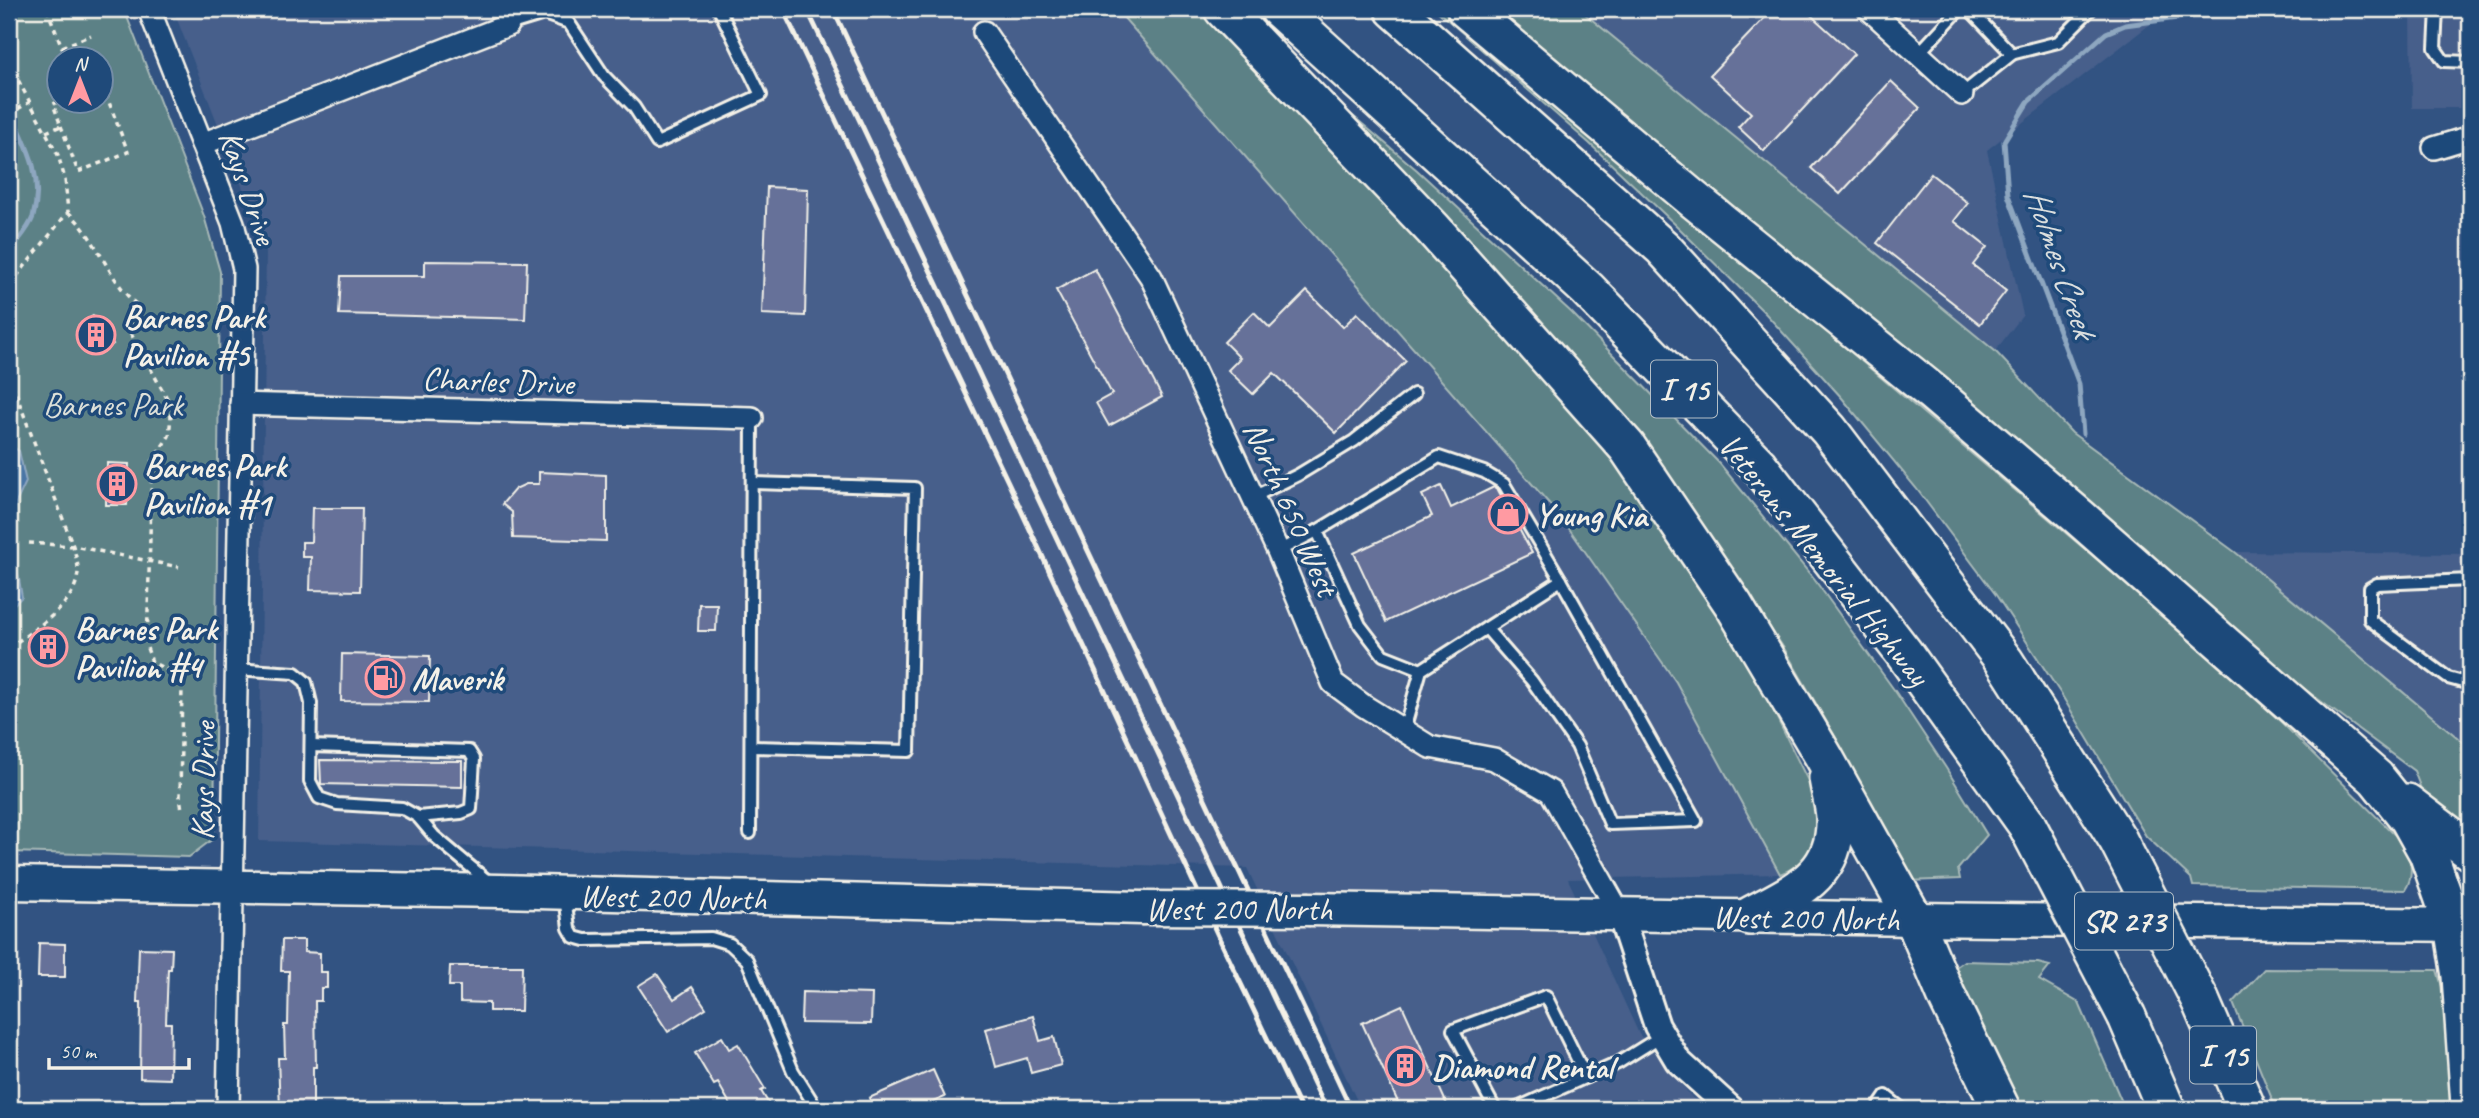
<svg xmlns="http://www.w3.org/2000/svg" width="2479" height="1118" font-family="Caveat,sans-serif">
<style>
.built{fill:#465f8b}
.green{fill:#5c8186;stroke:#a8b9b7;stroke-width:2;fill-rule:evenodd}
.water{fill:#4a75a5;stroke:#8ea7c0;stroke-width:2}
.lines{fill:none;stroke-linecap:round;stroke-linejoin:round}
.stream{stroke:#8ea7c0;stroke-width:5}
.building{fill:#667199;stroke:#f4f1e8;stroke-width:2}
.service-casing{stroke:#f4f1e8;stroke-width:16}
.minor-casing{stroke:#f4f1e8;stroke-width:26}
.tertiary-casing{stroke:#f4f1e8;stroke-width:30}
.primary-casing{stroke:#f4f1e8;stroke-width:37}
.motorway-casing{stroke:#f4f1e8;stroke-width:42}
.path{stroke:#f4f1e8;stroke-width:3.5;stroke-dasharray:5 5;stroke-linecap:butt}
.service{stroke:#1f4a7a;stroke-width:10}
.minor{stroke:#1f4a7a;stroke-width:21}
.tertiary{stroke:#1f4a7a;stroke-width:24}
.primary{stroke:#1f4a7a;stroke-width:32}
.motorway{stroke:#1f4a7a;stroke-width:37}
.rail{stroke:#f4f1e8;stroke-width:5}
.primary-bridge-casing{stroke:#f4f1e8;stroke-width:37;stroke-linecap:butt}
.motorway-bridge-casing{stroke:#f4f1e8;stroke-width:42;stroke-linecap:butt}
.primary-bridge{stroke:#1f4a7a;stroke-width:32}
.motorway-bridge{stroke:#1f4a7a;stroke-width:37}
.labels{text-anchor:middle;stroke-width:7;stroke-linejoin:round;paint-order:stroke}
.shield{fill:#1f4a7a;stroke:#b4bfc7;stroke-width:2}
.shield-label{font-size:32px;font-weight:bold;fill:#f4f1e8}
.street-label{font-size:33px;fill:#f4f1e8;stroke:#1f4a7a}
.poi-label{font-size:33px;font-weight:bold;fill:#f4f1e8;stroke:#1f4a7a;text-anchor:start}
.park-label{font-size:33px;fill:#dde0d9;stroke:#1f4a7a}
.water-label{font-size:35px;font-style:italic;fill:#dadede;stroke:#1f4a7a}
</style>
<rect width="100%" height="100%" fill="#325382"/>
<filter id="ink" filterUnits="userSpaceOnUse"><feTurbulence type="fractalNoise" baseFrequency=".0143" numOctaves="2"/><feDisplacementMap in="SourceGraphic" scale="14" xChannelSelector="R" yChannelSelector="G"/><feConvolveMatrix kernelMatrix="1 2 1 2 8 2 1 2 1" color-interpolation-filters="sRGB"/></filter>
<g filter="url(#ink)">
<g class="built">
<path d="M173,9h943l445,508 115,165 95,173 9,19 -212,5 71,155 63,75h-341l-114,-241 -988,-27 7,-593z"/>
<path d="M1579,9h591l-183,141 36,165 -28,36z"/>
<path d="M2411,9h59v99h-58z"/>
<path d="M2235,552l235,2v194z"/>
</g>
<g class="green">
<path d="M9,9h115l80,207 16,56 -6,566 -25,19 -180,-5zM60,60h42v42h-42z"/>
<path d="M1116,9h81l95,99 113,115 217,246 110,158 82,166 9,29c-11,26 -15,41 -43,52l-104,-192 -115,-165z"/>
<path d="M1435,9h6l20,15 701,590 118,107 127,126c4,14 7,30 -2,43l-212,-4 -2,-8 -45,-42 -85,-142 -65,-99 -80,-107 -74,-90 -76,-84 -86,-85 -91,-86z"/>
<path d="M1493,9h86l416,342 77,82 163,119 235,196v87l-47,-41 -9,-23 -116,-87 -652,-550z"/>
<path d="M1334,100l83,70 154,142 149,152 94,115 81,112 51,77 41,67 -29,34 2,10 -53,2 -71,-143 -51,-88 -42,-63z"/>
<path d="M1964,961l74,2 12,3 -11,14 40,23 46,106h-109l-63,-140z"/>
<path d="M2264,969l173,1 6,20 10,119h-177l-43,-106z"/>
</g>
<path class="water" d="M9,445l10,6 7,31 -10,21 -3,41 9,53 -13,12z"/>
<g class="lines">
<g class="stream">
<path d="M9,108c16,35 36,68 24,109 -4,12 -17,25 -24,36"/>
<path d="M2083,434l-4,-50 -71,-189 -4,-54 24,-39 78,-69 19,-8 60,-8 13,-8"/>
</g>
</g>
<g class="building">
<path d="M1773,9h31l50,45 -90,97 -26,-24 13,-14 -41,-38z"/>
<path d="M1891,81l29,27 -80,86 -29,-26z"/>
<path d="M1931,174l37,29 -14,18 33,26 -14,18 33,26 -26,33 -103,-81z"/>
<path d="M767,187l41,2 -3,127 -43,-2z"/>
<path d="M425,261l102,1 -2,57 -186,-5 2,-38h84z"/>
<path d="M1095,269l67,128 -53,29 -13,-23 16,-9 -56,-104z"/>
<path d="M1307,291l36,36 14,-14 49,48 -70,72 -62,-60 -21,21 -25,-24 12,-12 -16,-16 30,-30 16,16z"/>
<path d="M93,316l20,28 -14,10 -20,-28z"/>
<path d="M107,463l22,1 -2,41h-21z"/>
<path d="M539,472l67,3v66l-93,-3 -1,-26 -10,-8 13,-15 11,-5h13z"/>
<path d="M1441,486l10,22 43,-21 4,3 34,63 -146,69 -32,-69 78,-37 -10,-21z"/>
<path d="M312,508h50l-2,83 -50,-1 1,-33h-9v-15h9z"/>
<path d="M699,604h18l-1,27h-18z"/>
<path d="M50,633l12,13 -16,16 -13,-13z"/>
<path d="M342,654l88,2 -1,46 -88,-1z"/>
<path d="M320,760l142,1v26l-141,-3z"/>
<path d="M282,940h22v12l16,1v19h7v16h-6v13h-6l1,66h-3v42h-33l-2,-51h7l-1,-33h4l1,-54h-8z"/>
<path d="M39,943l26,1v33h-27z"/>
<path d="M139,948l33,1 -1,20h-3l-2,54h5l-1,56 -30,-1 1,-76h-4z"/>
<path d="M450,966h72l-1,45h-32v-8l-29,-1v-16h-11z"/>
<path d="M657,974l17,25 18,-12 14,21 -38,24 -30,-46z"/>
<path d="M802,992l70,2 -1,30 -70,-1z"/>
<path d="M1402,1005l47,104h-48l-39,-86z"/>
<path d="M1033,1016l7,25 14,-4 7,28 -30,8 -4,-15 -31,9 -10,-38z"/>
<path d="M722,1037l7,12 9,-5 27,45 -4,2 11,18h-39l-15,-26 -4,2 -19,-32z"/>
<path d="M933,1070l12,27 -28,12h-43l-5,-11z"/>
</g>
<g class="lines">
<defs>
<g id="service">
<path d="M2437,9l-2,39 9,13 26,1"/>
<path d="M508,25l36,-11 25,9 35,53 30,31 23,36 104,-48 -42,-86"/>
<path d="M508,25l6,-16"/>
<path d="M1918,54l42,-45"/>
<path d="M2011,54l47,-12 33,-33"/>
<path d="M1962,94l50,-40 -43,-45"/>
<path d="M1253,497l45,-22 56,-34 60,-47"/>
<path d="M1317,531l43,94 23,30 38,15"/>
<path d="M1278,551l39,-20 122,-74 45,15 20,12 57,96"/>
<path d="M2470,580l-93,4 -7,4v32l78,58 22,6"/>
<path d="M236,669l59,4 11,9 5,21 -1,78 9,17 18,6 65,4 16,9 16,19 56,47"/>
<path d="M1404,730l17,-60 140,-90 135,241 -86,3 -33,-78 -45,-65 -46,-53"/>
<path d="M311,746l158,5 5,8 -3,50 -10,4 -43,4"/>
<path d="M751,747l158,4 6,-263 -163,-5"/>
<path d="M750,833l2,-415"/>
<path d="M565,896l4,32 5,9 11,3 126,-2 19,6 17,16 46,111 24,38"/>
<path d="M1495,1109l-42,-79 93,-34 40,81"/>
<path d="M1515,1109l103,-46 45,-28"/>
<path d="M1877,1109l9,-13 16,13"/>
</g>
<g id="minor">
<path d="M149,9l84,214 11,46 -16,840"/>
<path d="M1869,9l93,85"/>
<path d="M984,32l167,245 127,274 55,132 31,23 66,41 64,12 57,33 69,122"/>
<path d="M202,144l306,-119"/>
<path d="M2434,148l36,-11"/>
<path d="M241,404l511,14"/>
</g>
<path id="tertiary" d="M1620,914l37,112 21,35 53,48"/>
<g id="primary">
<path d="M9,883l491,8 642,17"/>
<path d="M1310,909l604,10 556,6"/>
</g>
<g id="motorway">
<path d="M1223,9l210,220 194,218 106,157 91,153 90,162 32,76 55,114"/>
<path d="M1279,9l308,280 172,177 144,186 124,173"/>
<path d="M1394,9l269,239 166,182 176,232 113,178"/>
<path d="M1466,9l227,190 238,192 147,125 298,262 33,41 19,34 25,72 8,51 9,129"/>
<path d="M2407,803l63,48"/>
<path d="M1750,916c44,-24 88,-40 85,-100 -1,-12 -5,-25 -7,-38"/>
<path d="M2200,1000l47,109"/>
<path d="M2127,1017l39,92"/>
</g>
</defs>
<use href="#service" class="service-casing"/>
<use href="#minor" class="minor-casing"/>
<use href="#tertiary" class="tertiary-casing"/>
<use href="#primary" class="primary-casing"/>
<use href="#motorway" class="motorway-casing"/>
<g class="path">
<path d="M47,9l20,51"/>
<path d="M62,47l29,-12"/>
<path d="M9,63l49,92 7,24 3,33 -59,74"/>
<path d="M9,114l21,-12"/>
<path d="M61,126l17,46 50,-20 -26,-68"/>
<path d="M46,132l15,-6 -8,-22 7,-3"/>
<path d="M68,212c31,27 41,72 74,97l-10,15 -1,10 36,64 4,18 -2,20 -17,26 -5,186 5,14 17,9 13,15 -2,111 2,13"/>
<path d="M9,375l64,171c2,7 4,14 5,21 2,38 -44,61 -69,81"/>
<path d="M29,543l44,3 106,21"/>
</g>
<use href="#service" class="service"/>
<use href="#minor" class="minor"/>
<use href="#tertiary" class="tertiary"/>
<use href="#primary" class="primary"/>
<use href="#motorway" class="motorway"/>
<g class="rail">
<path d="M783,9l226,475 211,456 81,169"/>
<path d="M807,9l519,1100"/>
<path d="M833,9l518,1100"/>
</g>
<defs>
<path id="primary-bridge" d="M1142,908l168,1"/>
<g id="motorway-bridge">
<path d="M2027,825l100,192"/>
<path d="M2118,840l82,160"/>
</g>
</defs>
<use href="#primary-bridge" class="primary-bridge-casing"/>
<use href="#motorway-bridge" class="motorway-bridge-casing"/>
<use href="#primary-bridge" class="primary-bridge"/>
<use href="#motorway-bridge" class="motorway-bridge"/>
</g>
</g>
<defs>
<symbol id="building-ring" viewBox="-11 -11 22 22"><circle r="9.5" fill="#1f4a7a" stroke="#ff9aa2" stroke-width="1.5"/><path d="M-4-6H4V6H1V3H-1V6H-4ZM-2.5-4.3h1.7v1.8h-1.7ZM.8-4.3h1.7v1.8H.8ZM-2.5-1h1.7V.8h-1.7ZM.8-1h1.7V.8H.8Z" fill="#ff9aa2"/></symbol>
<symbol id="shop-ring" viewBox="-11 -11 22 22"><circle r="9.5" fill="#1f4a7a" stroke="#ff9aa2" stroke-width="1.5"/><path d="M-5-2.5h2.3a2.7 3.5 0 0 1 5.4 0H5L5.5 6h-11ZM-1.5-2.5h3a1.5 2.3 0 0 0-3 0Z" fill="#ff9aa2"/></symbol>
<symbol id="fuel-ring" viewBox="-11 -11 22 22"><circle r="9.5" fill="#1f4a7a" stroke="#ff9aa2" stroke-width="1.5"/><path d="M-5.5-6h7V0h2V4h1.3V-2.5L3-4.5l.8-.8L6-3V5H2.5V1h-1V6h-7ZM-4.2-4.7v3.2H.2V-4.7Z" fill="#ff9aa2"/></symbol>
</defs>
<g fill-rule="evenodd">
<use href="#building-ring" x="74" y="313" width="44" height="44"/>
<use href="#building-ring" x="95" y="462" width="44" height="44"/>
<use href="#shop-ring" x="1486" y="492" width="44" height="44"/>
<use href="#building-ring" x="26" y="625" width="44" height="44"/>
<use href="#fuel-ring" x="363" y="656" width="44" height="44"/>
<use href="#building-ring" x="1383" y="1044" width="44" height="44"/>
</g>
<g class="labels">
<g class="shield">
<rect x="1651" y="360.5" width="66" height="57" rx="5"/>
<rect x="2075" y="892.5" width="98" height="57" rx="5"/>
<rect x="2190" y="1026.5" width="66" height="57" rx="5"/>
</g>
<g class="shield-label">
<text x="1684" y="400">I 15</text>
<text x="2124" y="932">SR 273</text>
<text x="2223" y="1066">I 15</text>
</g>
<g class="street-label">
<text transform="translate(249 187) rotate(71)" y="12">Kays Drive</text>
<text transform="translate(498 380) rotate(2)" y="12">Charles Drive</text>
<text transform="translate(1292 508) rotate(66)" y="12">North 650 West</text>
<text transform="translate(1825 559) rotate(51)" y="12">Veterans Memorial Highway</text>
<text transform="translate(202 781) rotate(-89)" y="12">Kays Drive</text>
<text transform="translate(673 896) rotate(1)" y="12">West 200 North</text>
<text x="1239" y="920">West 200 North</text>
<text transform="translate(1806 917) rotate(1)" y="12">West 200 North</text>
</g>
<g class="poi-label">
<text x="123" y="328">Barnes Park<tspan x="123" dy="38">Pavilion #5</tspan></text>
<text x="144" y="477">Barnes Park<tspan x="144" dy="38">Pavilion #1</tspan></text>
<text x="1535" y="526">Young Kia</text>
<text x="75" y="640">Barnes Park<tspan x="75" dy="38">Pavilion #4</tspan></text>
<text x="412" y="690">Maverik</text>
<text x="1432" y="1078">Diamond Rental</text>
</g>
<g class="park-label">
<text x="113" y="416">Barnes Park</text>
</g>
<g class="water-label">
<text transform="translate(2061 262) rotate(71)" y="12">Holmes Creek</text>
</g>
</g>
<rect width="2479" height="1118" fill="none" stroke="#1f4a7a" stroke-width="35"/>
<rect x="18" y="18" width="2444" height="1083" fill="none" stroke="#f4f1e8" stroke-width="2.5" filter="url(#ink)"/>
<g transform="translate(80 80)"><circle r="33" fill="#1f4a7a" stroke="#748da6" stroke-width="2"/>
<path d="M0-5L12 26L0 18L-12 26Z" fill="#ff9aa2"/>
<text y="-10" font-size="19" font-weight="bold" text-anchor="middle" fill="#f4f1e8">N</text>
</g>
<path d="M49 1058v10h140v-10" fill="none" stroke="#f4f1e8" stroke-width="3.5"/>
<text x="60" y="1058" font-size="21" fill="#f4f1e8" stroke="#1f4a7a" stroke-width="5" paint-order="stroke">50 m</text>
</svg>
